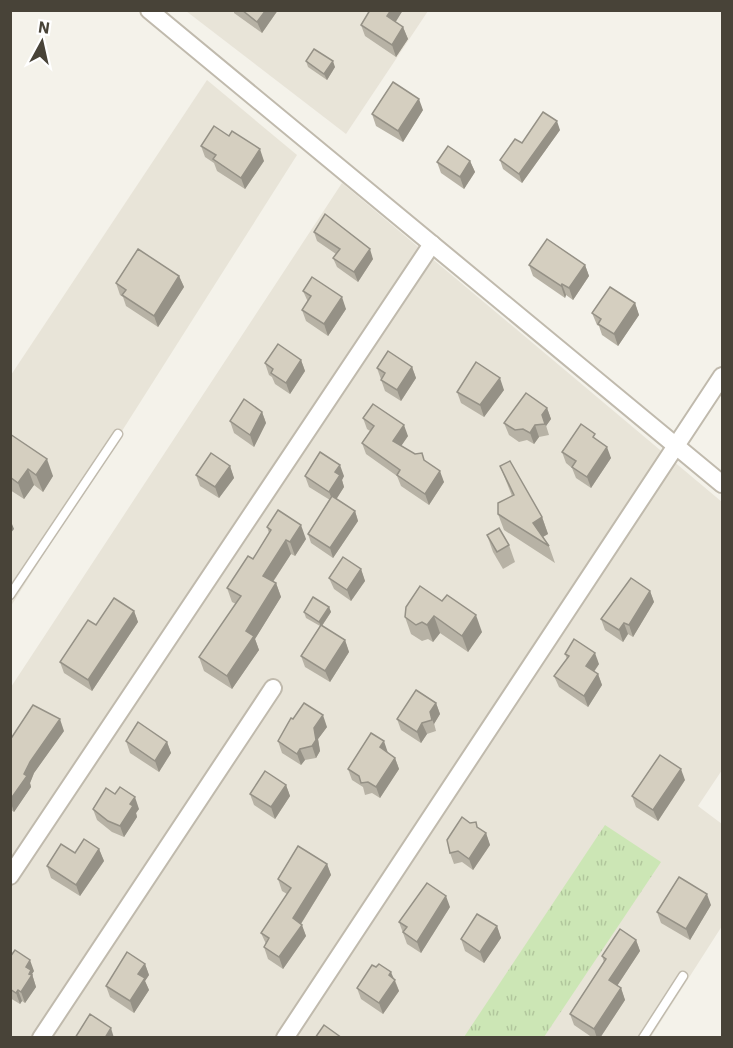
<svg xmlns="http://www.w3.org/2000/svg" width="733" height="1048" font-family="'IBM Plex Sans',sans-serif">
<style>
.residential{fill:#e8e4d8}
.grass{fill:url(#grass-tufts)}
.lines{fill:none;stroke-linecap:round;stroke-linejoin:round}
.service-casing{stroke:#c0baad;stroke-width:11}
.minor-casing{stroke:#c0baad;stroke-width:20}
.service{stroke:#fff;stroke-width:8}
.minor{stroke:#fff;stroke-width:16}
.wall{fill:#b7b2a5}
.shaded-wall{fill:#959186}
.building{fill:#d5cfc0;stroke:#959186;stroke-width:1.5}
</style>
<defs>
<pattern id="grass-tufts" width="24" height="20" patternUnits="userSpaceOnUse" patternTransform="scale(1.5)"><rect width="24" height="20" fill="#cce6b5"/><path d="M3 7l-1-3M5 7V3M7 7l1-3M15 17l-1-3M17 17v-4M19 17l1-3" fill="none" stroke="#b1c69c"/></pattern>
</defs>
<rect width="100%" height="100%" fill="#f4f2ea"/>
<g class="residential">
<path d="M186,11h242l-82,123z"/>
<path d="M207,80l90,75 -286,451v-231z"/>
<path d="M342,183l380,319v268l-24,36 24,18v102l-71,111 -640,1v-351z"/>
</g>
<path class="grass" d="M605,825l56,37 -117,175h-80z"/>
<g class="lines">
<defs>
<g id="service">
<path d="M10,595l108,-161"/>
<path d="M643,1038l40,-62"/>
</g>
<g id="minor">
<path d="M149,10l573,474"/>
<path d="M10,876l422,-632"/>
<path d="M41,1038l232,-350"/>
<path d="M285,1038l437,-662"/>
</g>
</defs>
<use href="#service" class="service-casing"/>
<use href="#minor" class="minor-casing"/>
<use href="#service" class="service"/>
<use href="#minor" class="minor"/>
</g>
<g class="wall">
<path d="M234,10h44l-16,23 -28,-20z"/>
<path d="M370,10h33l-8,12 8,5 5,12 -12,18 -31,-21 -4,-11z"/>
<path d="M306,61l29,6 -8,13 -19,-13z"/>
<path d="M423,110l-20,32 -27,-16 -4,-12z"/>
<path d="M560,130l-38,53 -19,-14 -3,-9 22,-17z"/>
<path d="M201,146l63,15 -19,28 -28,-18 -3,-8 -9,-6z"/>
<path d="M470,161l5,11 -11,17 -23,-16 -4,-11z"/>
<path d="M314,232l59,27 -15,23 -21,-15 -4,-9 3,-4 -19,-13z"/>
<path d="M529,265h56l4,11 -16,24 -7,-5 -1,3 -32,-22z"/>
<path d="M179,276l5,11 -26,40 -32,-21 -3,-9 -3,-2 -4,-12z"/>
<path d="M303,291l43,18 -18,27 -22,-15 -4,-11 6,-8z"/>
<path d="M635,303l4,12 -21,31 -16,-11 -3,-9 -2,-1 -5,-12z"/>
<path d="M301,360l4,11 -15,23 -15,-10 -3,-7 -3,-2 -4,-12z"/>
<path d="M412,367l4,11 -15,23 -16,-10 -8,-23z"/>
<path d="M504,390l-20,27 -23,-14 -4,-11z"/>
<path d="M547,408l4,11 -5,7 3,9 -10,2 -5,7 -7,-4 -8,2 -10,-7 -5,-12z"/>
<path d="M262,412l4,11 -12,24 -20,-14 -4,-12z"/>
<path d="M363,418l45,18 -7,10 24,15 19,21 -15,23 -28,-19 -4,-10 -31,-22 -4,-11 8,-12 -3,-2z"/>
<path d="M10,434l43,42 -10,16 -9,-7 -10,14 -14,-9z"/>
<path d="M597,440l14,18 -20,30 -15,-10 -4,-10 -6,-5 -4,-11z"/>
<path d="M230,466l4,12 -15,20 -19,-12 -4,-11z"/>
<path d="M500,466l42,51 6,17 -5,3 6,9 6,17 -51,-33 -6,-16 14,-18z"/>
<path d="M305,476h39l-2,4 2,7 -8,12 19,12 3,10 -25,37 -22,-15 -3,-9 22,-34 -21,-13z"/>
<path d="M267,527l39,12 -11,17 -4,-2 -18,28 3,1 5,14 -26,42 4,11 -27,39 -28,-18 -5,-14 37,-53 -4,-2 -5,-14 26,-29 16,-26z"/>
<path d="M487,535l22,10 6,17 -12,7 -10,-17z"/>
<path d="M361,569l4,12 -14,20 -17,-12 -5,-11z"/>
<path d="M650,591l4,11 -21,35 -5,-3 -5,8 -18,-12 -4,-11z"/>
<path d="M329,607l2,5 -9,14 23,14 4,12 -19,30 -25,-15 -4,-11 19,-30 -14,-8 -2,-6z"/>
<path d="M406,607l76,25 -14,20 -28,-19 -7,9 -5,-3 -6,2 -11,-7 -6,-17z"/>
<path d="M134,611l4,11 -46,69 -28,-18 -4,-11 36,-37z"/>
<path d="M565,654l34,10 -5,8 4,2 4,11 -14,22 -29,-20 -5,-11 13,-17z"/>
<path d="M436,703l4,11 -6,10 2,7 -9,3 -6,9 -20,-13 -4,-11z"/>
<path d="M293,719l34,8 -9,12 2,12 -4,7 -11,2 -4,5 -19,-12 -4,-12z"/>
<path d="M64,731l-30,42 -4,10 1,4 -17,25 -4,-3v-69z"/>
<path d="M126,741l41,1 4,11 -12,19 -29,-19z"/>
<path d="M388,753l7,5 4,11 -19,29 -8,-5 -7,2 -2,-8 -11,-7 -4,-11z"/>
<path d="M685,780l-27,41 -22,-14 -4,-11z"/>
<path d="M286,785l4,11 -15,23 -21,-14 -4,-11z"/>
<path d="M93,809h46l-3,4 1,4 -13,20 -12,-5 -15,-12z"/>
<path d="M479,828l7,5 4,12 -17,25 -11,-8 -8,2 -4,-11z"/>
<path d="M99,849l5,12 -24,35 -29,-18 -4,-12 28,-13z"/>
<path d="M327,864l4,11 -30,49 5,12 -23,33 -15,-10 -4,-12 2,-3 -5,-11 26,-39 -5,-3 -4,-12z"/>
<path d="M711,905l-21,35 -29,-17 -4,-11z"/>
<path d="M450,907l-29,46 -14,-9 -8,-22z"/>
<path d="M497,926l4,12 -17,25 -19,-12 -4,-12z"/>
<path d="M636,940l4,11 -23,35 4,2 4,12 -25,38h-7l-19,-13 -4,-11 34,-52 -2,-6z"/>
<path d="M10,957l24,14 -2,3 4,13 -11,16 -3,-2 -2,3 -10,-6z"/>
<path d="M145,964l4,11 -4,6 4,9 -15,23 -24,-16 -4,-11z"/>
<path d="M394,979l1,1 4,11 -16,23 -22,-15 -4,-11z"/>
</g>
<g class="shaded-wall">
<path d="M266,10h12l-16,23 -5,-11z"/>
<path d="M391,10h12l-11,18 -5,-12z"/>
<path d="M403,27l5,12 -12,18 -4,-12z"/>
<path d="M333,61l2,6 -8,13 -3,-6z"/>
<path d="M419,99l4,11 -20,32 -5,-11z"/>
<path d="M557,121l3,9 -38,53 -3,-9z"/>
<path d="M260,149l4,12 -19,28 -4,-11z"/>
<path d="M470,161l5,11 -11,17 -4,-12z"/>
<path d="M370,249l3,10 -15,23 -4,-10z"/>
<path d="M585,265l4,11 -16,24 -4,-12z"/>
<path d="M179,276l5,11 -26,40 -4,-11z"/>
<path d="M562,284l4,11 -1,3 -4,-12z"/>
<path d="M342,297l4,12 -18,27 -4,-12z"/>
<path d="M635,303l4,12 -21,31 -4,-12z"/>
<path d="M301,360l4,11 -15,23 -4,-11z"/>
<path d="M412,367l4,11 -15,23 -4,-11z"/>
<path d="M500,378l4,12 -20,27 -4,-12z"/>
<path d="M547,408l4,11 -5,7 3,9 -7,-20z"/>
<path d="M262,412l4,11 -12,24 -4,-12z"/>
<path d="M404,425l4,11 -11,16 -4,-11z"/>
<path d="M535,425l4,12 -5,7 -4,-11z"/>
<path d="M607,447l4,11 -20,30 -4,-11z"/>
<path d="M47,459l6,17 -10,16 -7,-17z"/>
<path d="M340,465l4,11 -2,4 2,7 -10,16 -5,-11 6,-20z"/>
<path d="M230,466l4,12 -15,20 -4,-11z"/>
<path d="M28,469l6,16 -10,14 -6,-16z"/>
<path d="M440,471l4,11 -15,23 -4,-11z"/>
<path d="M355,511l3,10 -25,37 -3,-10z"/>
<path d="M542,517l6,17 -9,5 -6,-16z"/>
<path d="M10,519l4,10 -4,5z"/>
<path d="M301,525l5,14 -11,17 -5,-14z"/>
<path d="M286,540l5,14 -23,35 -5,-13z"/>
<path d="M361,569l4,12 -14,20 -4,-11z"/>
<path d="M276,583l5,14 -26,42 4,11 -27,39 -5,-13 19,-45z"/>
<path d="M650,591l4,11 -21,35 -4,-12z"/>
<path d="M329,607l2,5 -10,15 -2,-5z"/>
<path d="M134,611l4,11 -46,69 -4,-11z"/>
<path d="M476,615l6,17 -14,20 -6,-16z"/>
<path d="M434,616l6,17 -7,9 -6,-17z"/>
<path d="M624,623l4,11 -5,8 -4,-12z"/>
<path d="M345,640l4,12 -19,30 -5,-11z"/>
<path d="M595,653l4,11 -9,13 -4,-11z"/>
<path d="M598,674l4,11 -14,22 -4,-11z"/>
<path d="M436,703l4,11 -6,10 2,7 -6,-19z"/>
<path d="M323,715l4,12 -9,12 2,12 -4,7 -4,-12 2,-18z"/>
<path d="M60,719l4,12 -30,42 -4,10 1,4 -17,25 -4,-12 20,-38z"/>
<path d="M422,723l5,11 -6,9 -4,-11z"/>
<path d="M384,741l4,12 -8,-6z"/>
<path d="M167,742l4,11 -12,19 -4,-11z"/>
<path d="M300,749l5,11 -4,5 -4,-11z"/>
<path d="M395,758l4,11 -19,29 -4,-11z"/>
<path d="M681,769l4,11 -27,41 -5,-11z"/>
<path d="M286,785l4,11 -15,23 -4,-12z"/>
<path d="M135,797l4,12 -3,4 1,4 -13,20 -4,-11 10,-22z"/>
<path d="M486,833l4,12 -17,25 -4,-11z"/>
<path d="M99,849l5,12 -24,35 -4,-11z"/>
<path d="M327,864l4,11 -34,55 -4,-12z"/>
<path d="M707,894l4,11 -21,35 -4,-11z"/>
<path d="M446,896l4,11 -29,46 -4,-11z"/>
<path d="M302,925l4,11 -23,33 -4,-12z"/>
<path d="M497,926l4,12 -17,25 -4,-11z"/>
<path d="M636,940l4,11 -27,41 -4,-12z"/>
<path d="M30,960l4,11 -2,3 4,13 -11,16 -4,-11 5,-25z"/>
<path d="M145,964l4,11 -4,6 4,9 -15,23 -4,-12 8,-27z"/>
<path d="M391,972l8,19 -16,23 -4,-11 10,-28z"/>
<path d="M621,988l4,12 -25,38h-3l-3,-9z"/>
<path d="M18,990l4,11 -2,3 -4,-11z"/>
<path d="M111,1028l3,10h-9z"/>
</g>
<g class="building">
<path d="M242,10h24l-9,12z"/>
<path d="M370,10h21l-4,6 16,11 -11,18 -31,-20z"/>
<path d="M314,49l19,12 -9,13 -18,-13z"/>
<path d="M393,82l26,17 -21,32 -26,-17z"/>
<path d="M543,112l14,9 -38,53 -19,-14 15,-21 7,4z"/>
<path d="M214,126l15,10 3,-5 28,18 -19,29 -28,-19 3,-4 -15,-9z"/>
<path d="M448,146l22,15 -10,16 -23,-15z"/>
<path d="M325,214l45,35 -16,23 -21,-14 7,-9 -26,-17z"/>
<path d="M547,239l38,26 -16,23 -7,-4 -1,2 -32,-21z"/>
<path d="M138,249l41,27 -25,40 -32,-21 4,-5 -10,-7z"/>
<path d="M312,277l30,20 -18,27 -22,-14 9,-14 -8,-5z"/>
<path d="M610,287l25,16 -21,31 -16,-10 3,-5 -9,-6z"/>
<path d="M278,344l23,16 -15,23 -15,-10 2,-4 -8,-6z"/>
<path d="M388,351l24,16 -15,23 -16,-10 4,-7 -8,-5z"/>
<path d="M476,362l24,16 -20,27 -23,-13z"/>
<path d="M526,393l21,15 -5,7 3,9 -10,1 -5,8 -7,-4 -8,1 -11,-7z"/>
<path d="M244,399l18,13 -12,23 -20,-14z"/>
<path d="M373,404l31,21 -11,16 22,13 7,-1 2,7 16,11 -15,23 -28,-19 3,-5 -38,-27 12,-17 -11,-8z"/>
<path d="M581,424l14,10 -2,3 14,10 -20,30 -15,-10 4,-6 -14,-9z"/>
<path d="M10,434l37,25 -11,16 -8,-6 -10,14 -8,-6z"/>
<path d="M320,452l20,13 -5,7 5,3 -11,17 -24,-16z"/>
<path d="M211,453l19,13 -15,21 -19,-12z"/>
<path d="M510,461l32,56 -9,6 16,23 -51,-32v-11l16,-8 -14,-29z"/>
<path d="M332,496l23,15 -25,37 -22,-14z"/>
<path d="M278,510l23,15 -11,17 -4,-2 -23,36 13,7 -30,48 8,5 -27,40 -28,-19 42,-61 -14,-8 21,-32 5,3 18,-29 -4,-3z"/>
<path d="M499,528l10,17 -12,7 -10,-17z"/>
<path d="M343,557l18,12 -14,21 -18,-12z"/>
<path d="M631,578l19,13 -21,34 -5,-2 -5,7 -18,-11z"/>
<path d="M420,586l22,15 5,-6 29,20 -14,21 -28,-20 -7,9 -5,-3 -6,3 -11,-8 1,-10z"/>
<path d="M313,597l16,10 -10,15 -15,-10z"/>
<path d="M114,598l20,13 -46,69 -28,-18 28,-42 8,5z"/>
<path d="M321,625l24,15 -20,31 -24,-15z"/>
<path d="M574,639l21,14 -9,13 12,8 -14,22 -30,-20 15,-20 -4,-2z"/>
<path d="M416,690l20,13 -6,9 2,8 -10,3 -5,9 -20,-13z"/>
<path d="M304,703l19,12 -9,13 2,12 -4,6 -12,3 -3,5 -19,-13 13,-23 2,1z"/>
<path d="M33,705l27,14 -30,43 -6,12 3,2 -17,24v-60z"/>
<path d="M138,722l29,20 -12,19 -29,-20z"/>
<path d="M371,733l13,8 -4,6 15,11 -19,29 -8,-5 -7,1 -2,-7 -11,-7z"/>
<path d="M660,755l21,14 -28,41 -21,-14z"/>
<path d="M265,771l21,14 -15,22 -21,-13z"/>
<path d="M120,787l15,10 -5,7 3,2 -13,20 -12,-5 -15,-12 13,-21 9,6z"/>
<path d="M462,817l8,6 6,-1 1,5 9,6 -17,26 -11,-8 -8,2 -3,-13z"/>
<path d="M84,839l15,10 -23,36 -29,-19 14,-22 14,9z"/>
<path d="M298,846l29,18 -34,54 9,7 -23,32 -15,-10 5,-9 -8,-5 30,-45 -13,-9z"/>
<path d="M679,877l28,17 -21,35 -29,-17z"/>
<path d="M427,883l19,13 -29,46 -14,-10 4,-5 -8,-5z"/>
<path d="M477,914l20,12 -17,26 -19,-13z"/>
<path d="M620,929l16,11 -27,40 12,8 -27,41 -24,-15 36,-55 -4,-3z"/>
<path d="M15,950l15,10 -4,7 5,3 -2,4 3,1 -11,17 -3,-2 -2,3 -6,-4v-32z"/>
<path d="M127,952l18,12 -7,10 7,4 -15,23 -24,-15z"/>
<path d="M379,964l12,8 -2,3 6,5 -16,23 -22,-15 15,-23 4,2z"/>
<path d="M90,1014l21,14 -6,10h-30z"/>
<path d="M324,1025l18,13h-27z"/>
</g>
<rect width="733" height="1048" fill="none" stroke="#484338" stroke-width="24"/>
<g transform="translate(42 42) rotate(8)" stroke="#ffffff" stroke-width="4.5" paint-order="stroke">
<path d="M0-4.5L10 22L0 15L-10 22Z" fill="#484338"/>
<text y="-9" font-size="16" font-weight="bold" text-anchor="middle" fill="#484338">N</text>
</g>
</svg>
